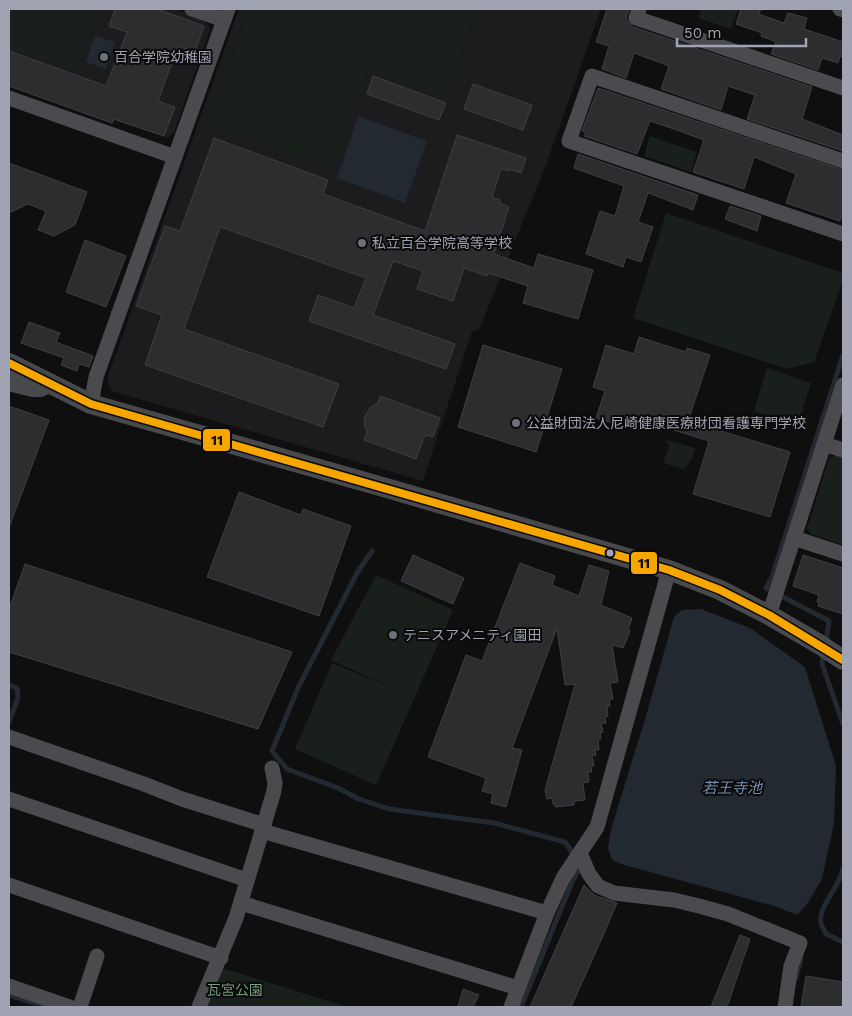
<svg xmlns="http://www.w3.org/2000/svg" width="852" height="1016" font-family="'Work Sans','Noto Sans JP',sans-serif">
<style>
.built{fill:#1c1c1e}
.green{fill:#19201b}
.water{fill:#232931}
.lines{fill:none;stroke-linecap:round;stroke-linejoin:round}
.stream{stroke:#232931;stroke-width:5}
.building{fill:#2d2d2f;stroke:#3e3f44}
.street{stroke:#4a4a4f;stroke-width:15}
.secondary{stroke:#48494c;stroke-width:20}
.bus-1-casing{stroke:#0a0a0b;stroke-width:11}
.bus-1{stroke:#f7a600;stroke-width:8}
.poi-dot{fill:#6d6f79;stroke:#0a0a0b;stroke-width:2}
.bus-dot{fill:#9fa3b2;stroke:#0a0a0b;stroke-width:2}
.labels{text-anchor:middle;stroke-width:4;stroke-linejoin:round;paint-order:stroke}
.poi-label{font-size:14px;fill:#9fa3b2;stroke:#0a0a0b;text-anchor:start}
.park-label{font-size:14px;fill:#759e7b;stroke:#0a0a0b}
.water-label{font-size:15px;font-style:italic;fill:#748eaf;stroke:#0a0a0b}
.line-badge{stroke:#0a0a0b;stroke-width:2}
.pale-badge-label{font-size:14px;text-anchor:middle;font-weight:bold;fill:#111}
</style>
<rect width="100%" height="100%" fill="#0f0f10"/>
<g class="built">
<path d="M9,9h165l30,10 6,10 -36,104 -7,5 -158,-53z"/>
<path d="M239,9h362l-54,153 -68,168 -7,1 -49,150 -312,-90 -4,-12z"/>
</g>
<g class="green">
<path d="M9,9h90l-24,62 -66,-23z"/>
<path d="M248,9h229l-31,89 -78,-27 -34,98 -126,-44z"/>
<path d="M701,9h37l-7,20 -33,-11z"/>
<path d="M650,136l47,16 -6,20 -47,-16z"/>
<path d="M666,213l177,60v7l-29,82 -27,7 -154,-51z"/>
<path d="M767,368l44,15 -14,44 -43,-16z"/>
<path d="M666,440l29,8 -3,11 -8,10 -21,-6 6,-17z"/>
<path d="M836,455l7,2v88l-32,-11 -4,-5 22,-71z"/>
<path d="M376,575l77,35 -77,175 -81,-36 37,-86 67,28 -68,-31z"/>
<path d="M222,968l126,39h-142z"/>
</g>
<g class="water">
<path d="M95,36l20,6 -9,27 -20,-7z"/>
<path d="M358,116l69,25 -22,62 -68,-25z"/>
<path d="M701,609l49,19 55,39 31,99 -2,57 -12,56 -14,24 -11,12 -23,-9 -153,-42 -9,-4 -4,-12 4,-22 34,-110 28,-99 8,-7z"/>
</g>
<g class="lines">
<g class="stream">
<path d="M372,551l-15,22 -59,115 -26,63 15,18 51,19 21,11 30,10 105,14 71,19 10,15"/>
<path d="M826,642l3,-21 -63,-33 6,-11 71,-222"/>
<path d="M824,653l-2,11 21,60"/>
<path d="M9,685l8,3 1,10 -9,24"/>
<path d="M843,868c-2,18 -26,39 -22,55 1,4 4,8 5,11l17,8"/>
<path d="M796,977l5,-18"/>
<path d="M9,995l38,12"/>
<path d="M521,1007l51,-125 9,-16"/>
</g>
</g>
<g class="building">
<path d="M115,9h42l47,17 -9,26 -17,-6 -20,55 17,6 -11,29 -50,-17 -2,4 -103,-37v-35l97,35 21,-54 -18,-6z"/>
<path d="M607,9h22l-3,10 7,8 179,60 -10,32 41,16v16l-96,-32 8,-24 -27,-9 -7,24 -60,-21 8,-23 -35,-13 -8,25 -24,-9 7,-23 -13,-4z"/>
<path d="M741,9h20l-2,5 25,9 4,-10 19,5 -3,11 39,13v15l-3,-1 -2,7 -16,-5 -4,12 -47,-16 5,-12 -15,-6 1,-3 -26,-9z"/>
<path d="M373,76l73,27 -7,17 -72,-26z"/>
<path d="M473,84l59,21 -9,25 -59,-21z"/>
<path d="M598,88l245,82v40l-3,11 -54,-18 10,-29 -42,-17 -10,32 -51,-17 11,-32 -33,-12 -21,-7 -13,33 -53,-18 2,-4 -4,-1z"/>
<path d="M457,135l69,23 -5,15 -12,-4v2l-8,-2 -9,28 8,3 -1,3 10,4 -15,47 40,14 4,-14 55,16 -15,49 -55,-16 5,-17 -40,-13 -1,3 -23,-8 -11,33 -36,-12 6,-18 -30,-10 -20,54 82,29 -9,25 -137,-48 9,-26 36,13 12,-30 -146,-51 -36,102 155,55 -16,43 -178,-62 17,-50 -26,-9 29,-80 15,5 34,-93 114,42 -5,14 102,37z"/>
<path d="M578,154l120,41 -5,15 -45,-17 -10,29 15,5 -12,35 -15,-5 -3,10 -37,-13 14,-43 15,5 9,-30 -50,-18z"/>
<path d="M9,163l78,29 -12,33 -21,11 -16,-6 8,-19 -18,-7 -19,9z"/>
<path d="M730,206l31,10 -4,15 -32,-12z"/>
<path d="M85,240l41,16 -20,51 -40,-15z"/>
<path d="M29,322l31,11 -4,9 37,14 -4,11 -10,-3 -2,7 -16,-6 3,-7 -43,-15z"/>
<path d="M639,337l47,15 1,-4 23,7 -22,66 102,31 -20,65 -77,-23 16,-53 -70,-22 -4,11 -39,-12 9,-27 -12,-4 13,-42 28,9z"/>
<path d="M483,345l79,24 -26,83 -78,-25z"/>
<path d="M380,396l60,22 -7,19 -8,-2 -9,24 -52,-19 3,-8 -3,-8 1,-8 6,-9 7,-4z"/>
<path d="M9,406l40,14 -39,105 -1,-1z"/>
<path d="M239,492l62,23 2,-6 48,17 -32,90 -112,-39z"/>
<path d="M413,555l51,23 -11,26 -52,-23z"/>
<path d="M803,555l40,13v46l-25,-8 1,-3 -2,-1 2,-7 -26,-9z"/>
<path d="M520,563l35,13 -3,9 27,11 10,-31 20,6 -8,34 31,13 -4,12 2,1 -7,17 -11,-3 6,37 -8,1 3,16 -4,1 1,6h-3l1,10 -3,1 1,6h-5l2,9 -3,1 1,6h-3l1,11h-4l1,5 -4,1 2,10h-3l1,6h-4l1,10 -6,1 2,17 -11,1v4l-19,2v-3h-2l-1,-6 -5,1 -2,-9 30,-106 -10,1 -8,-57 -45,120 10,2 -16,57 -15,-4 2,-9 -11,-3 4,-13 -58,-21 38,-102 16,6z"/>
<path d="M25,564l267,88 -34,77 -249,-77v-43z"/>
<path d="M584,885l10,10 23,8 -15,35 -31,69h-41z"/>
<path d="M740,935l10,4 -23,68h-16z"/>
<path d="M806,976l37,6v25h-42z"/>
<path d="M463,989l16,6 -6,12h-15z"/>
</g>
<g class="lines">
<g class="street">
<path d="M192,9l32,11"/>
<path d="M639,9l-3,9 207,70"/>
<path d="M840,9l3,1"/>
<path d="M9,98l166,59"/>
<path d="M843,161l-251,-85 -23,65 274,93"/>
<path d="M91,404l5,-27 132,-368"/>
<path d="M824,444l19,6"/>
<path d="M794,538l49,16"/>
<path d="M769,615l74,-230"/>
<path d="M9,737l135,47 38,15 82,26"/>
<path d="M9,799l238,81"/>
<path d="M262,831l285,82"/>
<path d="M580,853l9,21 9,12 16,7 60,7 25,6 29,8 72,29 -9,23 -6,41"/>
<path d="M9,885l212,73"/>
<path d="M241,903l277,85"/>
<path d="M9,986l61,21"/>
<path d="M80,1007l17,-51"/>
<path d="M199,1007l37,-89 38,-127 1,-8 -3,-15"/>
<path d="M511,1007l36,-94 16,-35 34,-51 72,-257"/>
</g>
<g class="secondary">
<path d="M9,363l82,41 292,83 286,83 51,20 49,25 50,29 24,16"/>
<path d="M9,381l24,6h8"/>
</g>
<defs>
<path id="bus-1" d="M9,363l82,41 578,166 51,20 49,25 74,45"/>
</defs>
<use href="#bus-1" class="bus-1-casing"/>
<use href="#bus-1" class="bus-1"/>
</g>
<g class="poi-dot">
<circle cx="104" cy="57" r="5"/>
<circle cx="362" cy="243" r="5"/>
<circle cx="516" cy="423" r="5"/>
<circle cx="393" cy="635" r="5"/>
</g>
<circle class="bus-dot" cx="610" cy="553" r="4.5"/>
<g class="labels">
<g class="poi-label">
<text x="114" y="62">百合学院幼稚園</text>
<text x="372" y="248">私立百合学院高等学校</text>
<text x="526" y="428">公益財団法人尼崎健康医療財団看護専門学校</text>
<text x="403" y="640">テニスアメニティ園田</text>
</g>
<g class="park-label">
<text x="235" y="995">瓦宮公園</text>
</g>
<g class="water-label">
<text x="732" y="793">若王寺池</text>
</g>
</g>
<g class="line-badge">
<rect x="202" y="428" width="29" height="24" rx="5" fill="#f7a600"/>
<rect x="630" y="551" width="28" height="24" rx="5" fill="#f7a600"/>
</g>
<g class="pale-badge-label">
<text x="217" y="445">11</text>
<text x="644" y="568">11</text>
</g>
<rect width="852" height="1016" fill="none" stroke="#9fa3b2" stroke-width="20"/>
<path d="M677 38v8h129v-8" fill="none" stroke="#9fa3b2" stroke-width="2.5"/>
<text x="684" y="38" font-size="15" fill="#9fa3b2" stroke="#0a0a0b" stroke-width="4" paint-order="stroke">50 m</text>
</svg>
